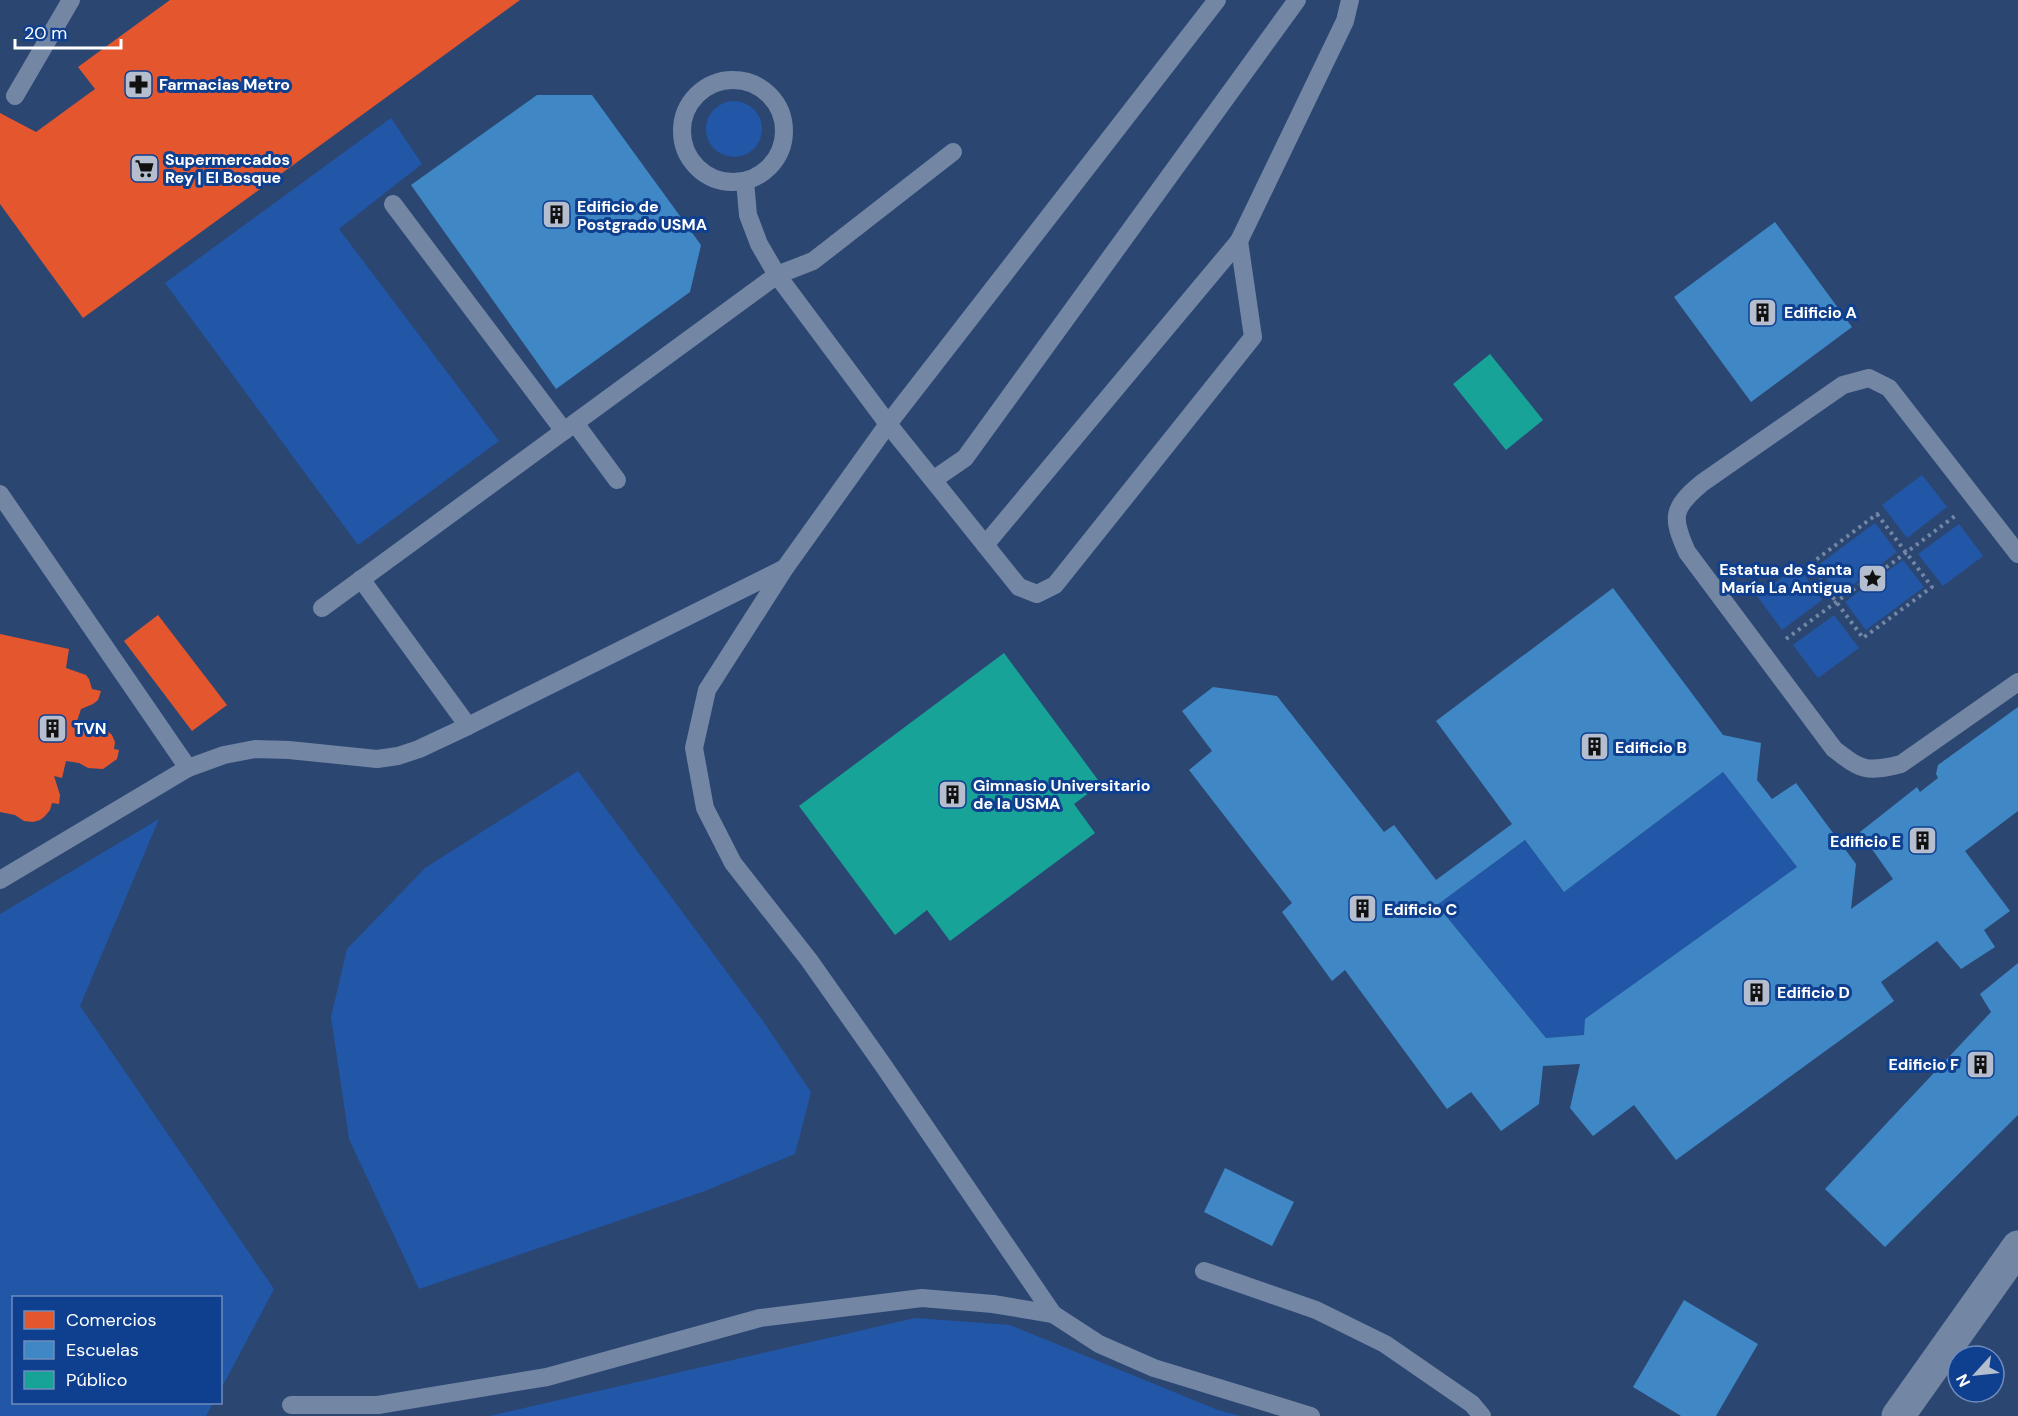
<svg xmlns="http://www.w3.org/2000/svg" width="2018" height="1416" font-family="'DM Sans',sans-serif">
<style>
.green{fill:#2256a7}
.shops{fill:#e4572e}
.schools{fill:#3f88c5;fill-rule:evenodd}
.public{fill:#17a398}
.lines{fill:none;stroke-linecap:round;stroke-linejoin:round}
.path{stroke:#7387a5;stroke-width:4;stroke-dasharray:3 4.5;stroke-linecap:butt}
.lane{stroke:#7387a5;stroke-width:18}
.street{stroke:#7387a5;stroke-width:33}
.labels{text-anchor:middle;stroke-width:6;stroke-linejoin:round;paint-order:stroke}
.poi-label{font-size:16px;font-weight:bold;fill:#fff;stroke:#0f3f8f;text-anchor:start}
</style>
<rect width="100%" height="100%" fill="#2c4672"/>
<g class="green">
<circle cx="734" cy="129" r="28"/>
<path d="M391,118l31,46 -83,65 160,212 -141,104 -193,-262z"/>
<path d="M1922,475l25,32 -40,31 -25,-33z"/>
<path d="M1875,523l22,29 -21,16 -4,-4 -15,10 3,5 -21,17 -22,-30z"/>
<path d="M1959,524l24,32 -40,30 -25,-32z"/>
<path d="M1903,560l21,27 -58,43 -21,-28 21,-16 4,4 15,-11 -3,-4z"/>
<path d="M1798,566l24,34 -40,30 -25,-34z"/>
<path d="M1834,615l25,33 -41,30 -25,-33z"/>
<path d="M578,771l185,250 48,71 -16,62 -90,37 -286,98 -70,-150 -18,-122 16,-68 78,-81z"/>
<path d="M1723,772l74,95 -211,152 -2,16 -38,3 -109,-133 88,-65 39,52z"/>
<path d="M159,819l-79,187 194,283 -53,100 -1,-91h-206v104l199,1 -7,13h-206v-502z"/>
<path d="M915,1318l95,7 208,85 23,6h-752z"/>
</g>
<g class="shops">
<path d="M170,0h350l-437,318 -83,-114v-91l36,19 59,-43 -17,-22z"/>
<path d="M158,615l69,90 -35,26 -68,-90z"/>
<path d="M0,634l69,15 -3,19 20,7 3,4 3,10 9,2 -3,9 -5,4 -12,5 -5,15 8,2 13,-2 5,2 10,9 3,7 -1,7 5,1 -2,9 -14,10 -15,-1 -9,-5 -13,-2 -4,17 -8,-2 6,19 -1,9 -7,-1 -2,7 -5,6 -5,4 -7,2 -9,-1 -9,-6 -15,-3z"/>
</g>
<g class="schools">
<path d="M537,95h55l109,150 -11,47 -134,97 -145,-204z"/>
<path d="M1775,222l77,105 -101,75 -77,-105z"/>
<path d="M1613,588l110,147 38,8 -4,37 15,19 24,-16 60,81 -5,45 42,-30 -33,-47 57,-45 3,5 18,-14 -2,-4 2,-9 80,-58v104l-53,40 45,60 -26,19 11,17 -34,22 -24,-28 -56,41 13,19 -218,159 -42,-55 -41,31 -23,-28 10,-44 -37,2 -4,38 -38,27 -30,-39 -24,17 -102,-139 -13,11 -50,-69 10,-9 -103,-133 23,-19 -30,-40 31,-24 64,9 107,136 10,-7 42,55 76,-56 -76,-103zM1723,772l74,95 -212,152 -1,16 -38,3 -109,-133 88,-65 39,52z"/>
<path d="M2018,963v152l-133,132 -60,-58 166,-177 -11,-18z"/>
<path d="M1225,1168l69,34 -22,44 -68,-34z"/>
<path d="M1684,1300l74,44 -42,72h-35l-48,-29z"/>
</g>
<g class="public">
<path d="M1490,354l53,66 -37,30 -53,-66z"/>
<path d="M1004,653l97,131 -27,20 21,29 -145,108 -23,-31 -32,25 -96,-129z"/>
</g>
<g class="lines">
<g class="path">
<path d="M1877,514l55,73 -69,51 -54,-73z"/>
<path d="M1880,572l75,-56"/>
<path d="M1786,639l76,-56"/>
</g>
<g class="lane">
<path d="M1217,0l-329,424 -103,144 -78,122 -13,58 11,60 28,55 76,97 74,105 170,249 46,30 55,24 157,48"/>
<circle cx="733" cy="131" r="51"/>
<path d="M15,96l56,-96"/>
<path d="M745,181l3,34 11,29 18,31 111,149 131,163 18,7 18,-9 198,-248 -14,-96"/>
<path d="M393,204l171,227"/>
<path d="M575,423l42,57"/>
<path d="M933,480l32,-22 332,-458"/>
<path d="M0,494l188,274"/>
<path d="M985,545l254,-304 106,-220 5,-21"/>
<path d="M2018,554l-129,-166 -20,-10 -26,7 -141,98c-30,25 -31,34 -15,69l147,197c27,21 32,24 67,15l117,-82"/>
<path d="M361,579l107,147"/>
<path d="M322,608l455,-333 36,-14 140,-109"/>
<path d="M0,880l188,-112 36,-13 31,-6 34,1 88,9 21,-3 21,-7 49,-23 317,-158"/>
<path d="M1204,1271l112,39 69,34 87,60 10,12"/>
<path d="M291,1405h87l169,-28 213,-59 162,-20 71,6 60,10"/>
</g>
<path class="street" d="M1898,1416l120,-169"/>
</g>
<defs>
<symbol id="pharmacy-square" viewBox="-11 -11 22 22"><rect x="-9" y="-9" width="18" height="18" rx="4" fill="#b5bece" stroke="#0f3f8f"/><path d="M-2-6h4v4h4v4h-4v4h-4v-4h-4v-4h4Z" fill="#111"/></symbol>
<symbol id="supermarket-square" viewBox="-11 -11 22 22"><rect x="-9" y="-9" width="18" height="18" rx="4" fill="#b5bece" stroke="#0f3f8f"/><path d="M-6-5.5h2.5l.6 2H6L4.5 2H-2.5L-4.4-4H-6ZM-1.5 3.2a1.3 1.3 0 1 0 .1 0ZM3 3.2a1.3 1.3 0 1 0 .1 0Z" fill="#111"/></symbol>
<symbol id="building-square" viewBox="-11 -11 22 22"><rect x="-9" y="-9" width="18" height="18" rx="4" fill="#b5bece" stroke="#0f3f8f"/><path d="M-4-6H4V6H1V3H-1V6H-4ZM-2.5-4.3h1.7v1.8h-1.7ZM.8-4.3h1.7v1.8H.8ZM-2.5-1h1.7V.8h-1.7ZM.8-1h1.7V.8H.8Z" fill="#111"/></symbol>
<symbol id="sight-square" viewBox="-11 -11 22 22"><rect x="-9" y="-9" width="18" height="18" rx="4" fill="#b5bece" stroke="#0f3f8f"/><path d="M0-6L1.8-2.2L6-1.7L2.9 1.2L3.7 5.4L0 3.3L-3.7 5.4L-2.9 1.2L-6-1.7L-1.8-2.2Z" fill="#111"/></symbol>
</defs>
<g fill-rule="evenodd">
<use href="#pharmacy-square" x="122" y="68" width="33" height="33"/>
<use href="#supermarket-square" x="128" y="152" width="33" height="33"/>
<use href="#building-square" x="540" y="198" width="33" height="33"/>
<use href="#building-square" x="1746" y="296" width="33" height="33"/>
<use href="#sight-square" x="1856" y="562" width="33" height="33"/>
<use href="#building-square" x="36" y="712" width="33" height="33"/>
<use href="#building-square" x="1578" y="730" width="33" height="33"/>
<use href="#building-square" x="936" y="778" width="33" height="33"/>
<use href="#building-square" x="1906" y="824" width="33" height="33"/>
<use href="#building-square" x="1346" y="892" width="33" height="33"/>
<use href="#building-square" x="1740" y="976" width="33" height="33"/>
<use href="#building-square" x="1964" y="1048" width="33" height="33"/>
</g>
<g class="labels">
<g class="poi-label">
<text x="159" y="90">Farmacias Metro</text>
<text x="165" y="165">Supermercados<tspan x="165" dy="18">Rey | El Bosque</tspan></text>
<text x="577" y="212">Edificio de<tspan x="577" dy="18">Postgrado USMA</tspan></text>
<text x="1784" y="318">Edificio A</text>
<text x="1852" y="575" text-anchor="end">Estatua de Santa<tspan x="1852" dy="18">María La Antigua</tspan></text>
<text x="74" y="734">TVN</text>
<text x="1615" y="753">Edificio B</text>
<text x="973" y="791">Gimnasio Universitario<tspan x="973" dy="18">de la USMA</tspan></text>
<text x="1901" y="847" text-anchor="end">Edificio E</text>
<text x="1384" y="915">Edificio C</text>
<text x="1777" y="998">Edificio D</text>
<text x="1959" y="1070" text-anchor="end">Edificio F</text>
</g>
</g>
<rect x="12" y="1296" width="210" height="108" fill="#0f3f8f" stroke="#6f8cbc" stroke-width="1.5"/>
<rect x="24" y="1311" width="30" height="18" fill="#e4572e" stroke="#6f8cbc" stroke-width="1.5"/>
<text x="66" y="1326" font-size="18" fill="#ffffff">Comercios</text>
<rect x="24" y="1341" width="30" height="18" fill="#3f88c5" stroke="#6f8cbc" stroke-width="1.5"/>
<text x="66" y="1356" font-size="18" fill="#ffffff">Escuelas</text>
<rect x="24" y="1371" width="30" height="18" fill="#17a398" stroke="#6f8cbc" stroke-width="1.5"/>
<text x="66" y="1386" font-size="18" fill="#ffffff">Público</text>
<g transform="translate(1976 1374) rotate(243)"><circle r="28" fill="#0f3f8f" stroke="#6f8cbc" stroke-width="1.5"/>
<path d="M0-4.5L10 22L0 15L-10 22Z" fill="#b5bece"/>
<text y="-9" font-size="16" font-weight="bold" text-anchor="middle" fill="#ffffff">N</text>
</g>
<path d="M15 39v9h106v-9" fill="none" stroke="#ffffff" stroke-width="3"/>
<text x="24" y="39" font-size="18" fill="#ffffff" stroke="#0f3f8f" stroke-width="4.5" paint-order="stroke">20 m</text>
</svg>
